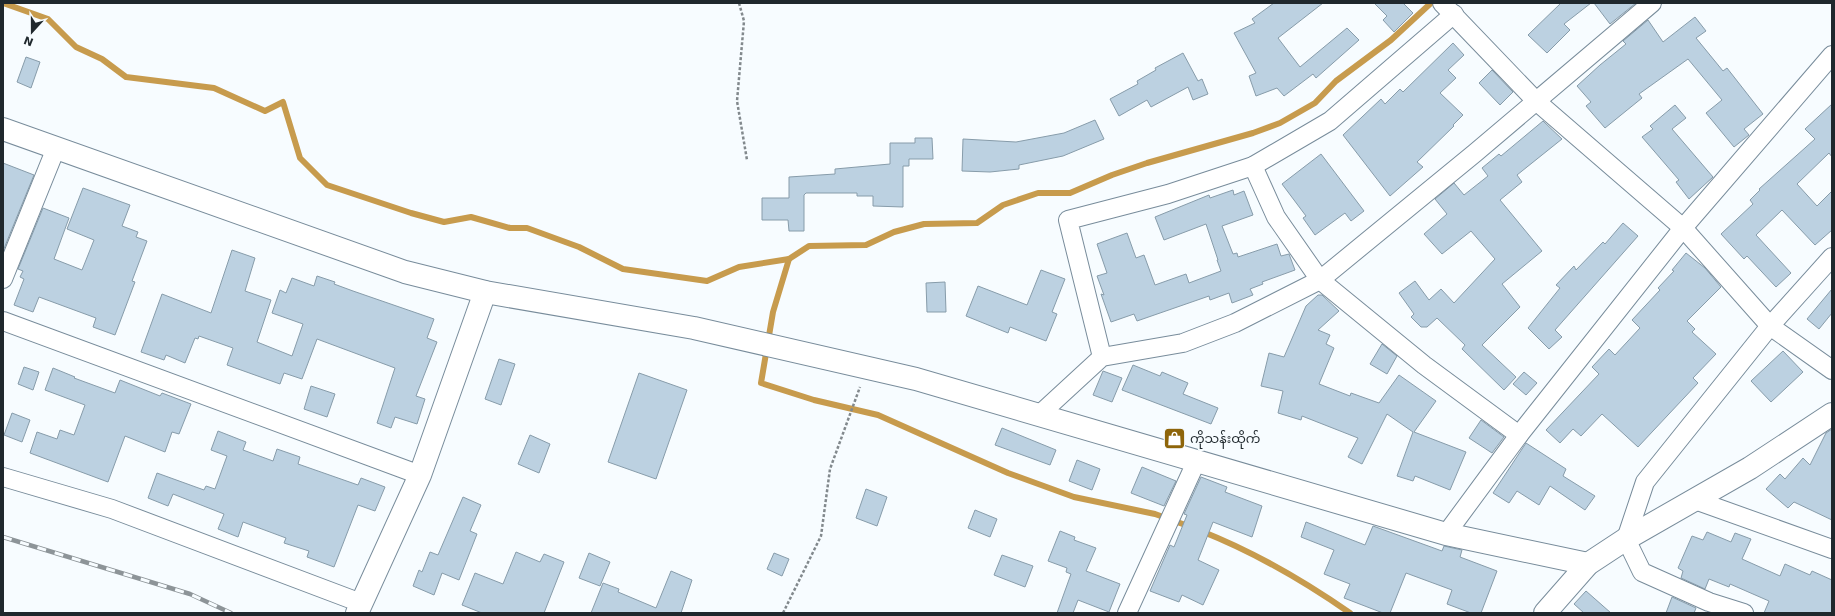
<svg xmlns="http://www.w3.org/2000/svg" width="1835" height="616" font-family="'DejaVu Sans','Noto Sans Myanmar',sans-serif">
<style>
.lines{fill:none;stroke-linecap:round;stroke-linejoin:round}
.stream{stroke:#c79b4d;stroke-width:6}
.building{fill:#bcd1e1;stroke:#879caa}
.minor-casing{stroke:#788c9b;stroke-width:20}
.tertiary-casing{stroke:#788c9b;stroke-width:24}
.path{stroke:#82898d;stroke-width:2.5;stroke-dasharray:3 2;stroke-linecap:butt}
.minor{stroke:#fff;stroke-width:18}
.tertiary{stroke:#fff;stroke-width:22}
.rail-casing{stroke:#8d9498;stroke-width:4.5}
.rail{stroke:#f7fcff;stroke-width:3;stroke-dasharray:9;stroke-linecap:butt}
.labels{text-anchor:middle;stroke-width:4;stroke-linejoin:round;paint-order:stroke}
.poi-label{font-size:13px;fill:#1f282d;stroke:#f7fcff;text-anchor:start}
</style>
<rect width="100%" height="100%" fill="#f7fcff"/>
<g class="lines">
<g class="stream">
<path d="M3,3l45,16 28,28 26,12 24,18 88,11 51,23 18,-9 17,56 27,27 84,28 33,9 27,-5 39,11h17l52,19 44,22 84,12 32,-14 50,-8 20,-13 57,-1 28,-13 30,-8 53,-1 26,-18 35,-12h32l42,-18 35,-12 106,-30 27,-10 35,-20 21,-22 55,-41 40,-37"/>
<path d="M789,259l-16,53 -12,71 53,17 64,15 130,58 66,24 81,17 36,13"/>
<path d="M1201,531c53,21 103,50 149,82"/>
</g>
</g>
<g class="building">
<path d="M1274,3h49l-45,35 22,29 47,-39 12,12 -43,38 -3,-4 -29,22 -7,-8 -21,8 -7,-20 7,-3 -22,-40 21,-10 -3,-4z"/>
<path d="M1374,3h29l10,10 -19,19 -11,-12 4,-4z"/>
<path d="M1561,3h30l-27,21 6,6 -23,23 -19,-18z"/>
<path d="M1594,3h42l-26,21z"/>
<path d="M1695,17l11,14 -10,7 27,33 4,-3 36,46 -19,15 5,6 -15,12 -28,-34 16,-13 -34,-41 -49,35 3,4 -37,30 -19,-22 5,-4 -14,-16 23,-21 26,-21 -3,-3 25,-21 15,22z"/>
<path d="M1453,43l11,12 -16,15 8,8 -16,15 23,22 -10,10 1,1 -37,36 6,5 -33,29 -47,-61 38,-36 4,5 15,-15 3,3z"/>
<path d="M1183,53l15,28 4,-2 6,15 -15,6 -5,-13 -37,20 -4,-7 -28,16 -9,-17 28,-15 -1,-3 19,-11 -1,-2z"/>
<path d="M26,57l14,5 -9,26 -14,-6z"/>
<path d="M1492,70l21,22 -13,13 -21,-22z"/>
<path d="M1832,104v53l-3,-4 -32,31 20,22 15,-15v39l-17,15 -33,-35 -26,25 35,38 -15,14 -29,-31 -3,3 -23,-25 32,-30 -3,-4 10,-10 -1,-1 56,-50 -10,-10z"/>
<path d="M1675,105l11,13 -14,11 41,48 -24,22 -13,-17 3,-2 -37,-43 11,-8 -3,-3z"/>
<path d="M1095,120l9,19 -41,17 -44,9v4l-29,3 -28,-1 1,-32 53,3 48,-9z"/>
<path d="M1543,121l19,18 -45,36 5,7 -22,18 42,51 -40,33 18,23 -38,38 34,32 -12,13 -42,-41 3,-4 -28,-27 -10,9h-6l-10,-10 3,-3 -15,-21 16,-12 14,19 12,-11 13,14 41,-44 -24,-28 -29,23 -18,-20 23,-20 -12,-15 19,-16 10,12 24,-19 -6,-8 17,-14 2,2z"/>
<path d="M915,138h17l1,21h-24v7h-6v41l-30,-1v-10h-16v-3h-51l-2,2v36h-15l-1,-11h-26v-22h27v-21l46,-3v-5l55,-5v-21h25z"/>
<path d="M1321,154l43,57 -13,10 -6,-8 -30,22 -12,-17 3,-2 -24,-32z"/>
<path d="M3,163l31,12 -31,76z"/>
<path d="M83,188l47,17 -8,21 16,6 -2,5 11,4 -15,40 3,1 -20,53 -22,-8 3,-9 -57,-21 -6,15 -19,-7 10,-26 -4,-2 3,-6 -5,-2 25,-61 26,10 -15,41 28,11 12,-30 -27,-11z"/>
<path d="M1233,190l1,5 10,-4 9,24 -31,11 11,28 4,-1 1,4 39,-13 4,12 8,-2 6,16 -33,12 1,2 -13,5 3,6 -21,8 -3,-10 -19,7 -1,-4 -72,25 -3,-7 -23,8 -10,-28 3,1 -7,-19 10,-3 -10,-29 30,-11 9,25 8,-3 11,30 31,-11 3,9 32,-12 -4,-11h1l-12,-36 -42,16 -9,-23 54,-22 1,3z"/>
<path d="M1623,223l15,13 -83,94 7,7 -13,12 -21,-21 32,-40 -4,-3 18,-19 2,4 27,-28 2,2z"/>
<path d="M232,250l23,8 -10,33 26,9 -14,42 35,14 11,-32 -31,-11 8,-23 6,3 6,-15 22,8 3,-10 18,6 -1,2 19,7 81,28 -7,19 10,4 -21,54 9,3 -8,25 -22,-7 -4,11 -14,-5 18,-55 -78,-29 -15,40 -18,-6 -4,11 -53,-19 6,-17 -34,-12 -1,3 -3,-1 -10,25 -19,-8 -2,5 -23,-8 21,-58 49,19z"/>
<path d="M1686,253l19,15 16,19 -34,34 8,8 -3,3 24,22 -23,24 5,5 -60,64 -36,-33 -21,22 -8,-7 -13,14 -14,-13 53,-56 -7,-7 17,-18 6,6 25,-27 -8,-8 28,-30 -2,-2 16,-17 -2,-1z"/>
<path d="M1041,270l24,9 -13,33 5,2 -11,27 -36,-14 -2,6 -42,-17 12,-30 49,19z"/>
<path d="M945,282l1,30h-19l-1,-29z"/>
<path d="M1832,289v24l-13,16 -12,-10z"/>
<path d="M1318,295h4l17,16 -21,19 12,5 -4,9 8,4 -15,36 31,12 1,-3 28,10 20,-28 37,26 -22,31 52,20 -16,38 -35,-14 -2,5 -16,-5 16,-44 -26,-18 -25,50 -14,-7 10,-19 -56,-22 -1,4 -23,-7 5,-22 -22,-5 8,-33 15,4 22,-51z"/>
<path d="M1382,344l15,12 -10,18 -17,-10z"/>
<path d="M1783,351l20,21 -32,30 -20,-21z"/>
<path d="M499,359l16,5 -14,41 -16,-6z"/>
<path d="M1133,365l27,11 2,-4 26,11 -5,11 35,14 -7,16 -89,-34z"/>
<path d="M24,367l15,5 -6,18 -15,-6z"/>
<path d="M53,368l22,9 -1,1 41,15 5,-13 40,16 2,-3 29,11 -12,30 -7,-2 -7,20 -40,-16 -17,46 -78,-29 7,-21 20,7 3,-9 14,5 11,-30 -40,-15z"/>
<path d="M1103,371l19,7 -10,24 -19,-7z"/>
<path d="M1524,372l13,11 -11,12 -13,-11z"/>
<path d="M639,373l48,17 -31,89 -48,-17z"/>
<path d="M311,386l24,8 -8,23 -23,-8z"/>
<path d="M12,413l18,7 -8,22 -18,-7z"/>
<path d="M1481,420l23,17 -12,16 -23,-15z"/>
<path d="M1002,428l54,22 -6,15 -55,-20z"/>
<path d="M1832,429v91l-38,-18 -6,6 -22,-19 14,-15 5,5 18,-21 7,7 16,-32z"/>
<path d="M218,431l28,11 -3,8 30,11 4,-12 23,8 -2,7 60,21 3,-7 24,9 -10,24 -17,-6 -24,62 -27,-10 2,-6 -25,-8 2,-5 -43,-16 -5,15 -20,-8 6,-15 -51,-20 -5,12 -20,-8 9,-25 47,17 2,-4 9,3 12,-33 -16,-6z"/>
<path d="M530,435l20,9 -11,29 -21,-9z"/>
<path d="M1526,443l40,26 -3,7 32,20 -10,14 -35,-24 -11,19 -22,-14 -8,12 -16,-10z"/>
<path d="M1077,460l23,9 -8,21 -23,-9z"/>
<path d="M1142,467l34,14 -12,25 -33,-13z"/>
<path d="M1201,477l26,10 -2,5 37,14 -10,31 -39,-15 -15,38 21,10 -16,35 -21,-10 -3,7 -29,-11 20,-46 4,2 13,-32 -3,-1z"/>
<path d="M866,489l21,8 -10,29 -21,-8z"/>
<path d="M463,497l18,8 -11,26 7,3 -18,46 -17,-7 -8,22 -21,-9 6,-16 3,2 8,-20 8,3z"/>
<path d="M975,510l22,9 -7,18 -22,-9z"/>
<path d="M1306,522l59,23 8,-19 69,25 2,-5 18,4 -2,7 37,14 -16,42h-10l-24,-9 5,-14 -46,-17 -16,40h-7l-39,-15 6,-14 -26,-10 10,-24 -33,-13z"/>
<path d="M1060,531l15,6 -1,3 22,8 -10,23 34,13 -11,28 -31,-12 -5,13h-16l14,-39 -5,-2 1,-4 -19,-7z"/>
<path d="M1707,532l24,10 4,-9 16,6 -9,20 38,17 5,-12 25,11 2,-4 20,9v33h-68l5,-12 -39,-17 -1,3 -20,-8 -4,10 -24,-11 2,-7 -5,-3 14,-32 11,4z"/>
<path d="M516,552l24,10 4,-8 20,8 -20,51h-62l-20,-8 13,-32 28,11z"/>
<path d="M589,553l21,9 -10,24 -21,-8z"/>
<path d="M774,553l15,6 -7,17 -15,-7z"/>
<path d="M1002,555l31,11 -8,21 -31,-12z"/>
<path d="M671,571l21,9 -11,33h-90l12,-30 16,6 -1,3 38,16z"/>
<path d="M1586,591l25,22h-27l-10,-9z"/>
<path d="M1672,597l24,11 -2,5h-28z"/>
</g>
<g class="lines">
<defs>
<g id="minor">
<path d="M1442,3l94,98 147,127 87,98 62,44"/>
<path d="M1253,166l23,51 44,63 104,85 95,70"/>
<path d="M3,279l53,-131"/>
<path d="M3,321l417,154"/>
<path d="M1102,357l-34,-137 100,-26 85,-28 77,-45 124,-107"/>
<path d="M1039,415l63,-58 81,-14 52,-20 85,-43 155,-127 177,-150"/>
<path d="M3,477l109,32 249,94"/>
<path d="M1695,500l137,49"/>
<path d="M1446,534l73,-99 164,-207 149,-173"/>
<path d="M1127,613l70,-153"/>
<path d="M1744,613l-35,-11 -67,-30 -16,-33 19,-57 125,-156 62,-69"/>
</g>
<g id="tertiary">
<path d="M3,129l402,143 80,20 209,36 222,51 530,155 142,30"/>
<path d="M357,613l63,-138 65,-183"/>
<path d="M1545,613l43,-49 38,-25 124,-71 82,-54"/>
</g>
</defs>
<use href="#minor" class="minor-casing"/>
<use href="#tertiary" class="tertiary-casing"/>
<g class="path">
<path d="M739,3l5,18 -7,80 10,59"/>
<path d="M783,613l38,-77 9,-67 30,-82"/>
</g>
<use href="#minor" class="minor"/>
<use href="#tertiary" class="tertiary"/>
<defs>
<path id="rail" d="M3,537l187,57 41,19"/>
</defs>
<use href="#rail" class="rail-casing"/>
<use href="#rail" class="rail"/>
</g>
<defs>
<symbol id="shop-square" viewBox="-11 -11 22 22"><rect x="-9" y="-9" width="18" height="18" rx="4" fill="#8e650a" stroke="#f7fcff"/><path d="M-5-2.5h2.3a2.7 3.5 0 0 1 5.4 0H5L5.5 6h-11ZM-1.5-2.5h3a1.5 2.3 0 0 0-3 0Z" fill="#fff"/></symbol>
</defs>
<g fill-rule="evenodd">
<use href="#shop-square" x="1162" y="426" width="25" height="25"/>
</g>
<g class="labels">
<g class="poi-label">
<text x="1190" y="443">ကိုသန်းထိုက်</text>
</g>
</g>
<rect width="1835" height="616" fill="none" stroke="#1f282d" stroke-width="8"/>
<g transform="translate(32 32) rotate(201)" stroke="#f7fcff" stroke-width="3" paint-order="stroke">
<path d="M0-3L7 15L0 10L-7 15Z" fill="#1f282d"/>
<text y="-6" font-size="11" font-weight="bold" text-anchor="middle" fill="#1f282d">N</text>
</g>
</svg>
